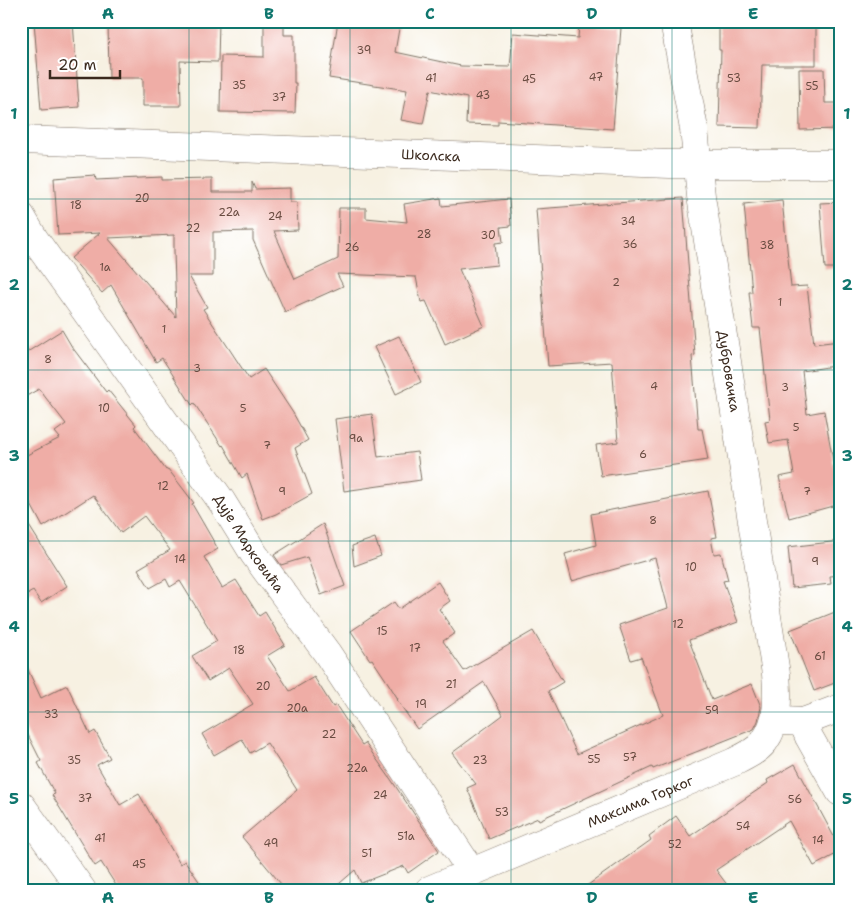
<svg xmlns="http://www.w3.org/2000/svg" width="861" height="911" font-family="'Shantell Sans',sans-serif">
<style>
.building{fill:#efada6;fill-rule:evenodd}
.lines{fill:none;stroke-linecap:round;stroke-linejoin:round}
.minor-casing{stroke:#7d7063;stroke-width:29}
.minor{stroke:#fff;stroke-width:28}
.grid{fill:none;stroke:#0f766e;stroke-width:1;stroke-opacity:0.55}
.labels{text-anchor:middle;stroke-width:5;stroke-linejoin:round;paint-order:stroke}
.number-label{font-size:11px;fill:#684b40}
.street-label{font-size:14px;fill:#3b2a1e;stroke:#fff}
.neatline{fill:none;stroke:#0f766e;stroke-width:2}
.grid-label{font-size:16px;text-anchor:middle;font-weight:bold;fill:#0f766e}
</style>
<rect width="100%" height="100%" fill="#fff"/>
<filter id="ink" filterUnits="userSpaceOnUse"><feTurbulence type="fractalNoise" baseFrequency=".02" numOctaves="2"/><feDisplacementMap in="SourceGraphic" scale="10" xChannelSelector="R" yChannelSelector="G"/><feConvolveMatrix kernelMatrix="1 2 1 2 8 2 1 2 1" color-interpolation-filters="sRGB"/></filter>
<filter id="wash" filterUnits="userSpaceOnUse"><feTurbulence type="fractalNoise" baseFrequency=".0096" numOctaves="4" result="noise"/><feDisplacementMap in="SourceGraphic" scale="20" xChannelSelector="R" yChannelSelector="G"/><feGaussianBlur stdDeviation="1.12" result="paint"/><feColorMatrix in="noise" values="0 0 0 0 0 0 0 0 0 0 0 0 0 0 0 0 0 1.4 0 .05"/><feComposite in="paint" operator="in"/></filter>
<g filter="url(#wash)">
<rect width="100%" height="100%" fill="#f7f1e2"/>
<g id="blocks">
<g class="building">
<path d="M34,21h39l6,86 -38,3z"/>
<path d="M108,21h111l-1,41 -38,-1 1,45h-38v-28h-34z"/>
<path d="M264,21h20v14h10v48h2l-1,30 -75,-1 1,-56 43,1z"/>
<path d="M338,21h52l10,2 -5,29 66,14 49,1 3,-34 65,5 1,-13 42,3 -8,101 -115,-8v4l-32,-1 1,-26 -37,-8 -7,34 -22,-4 6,-30 -78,-12z"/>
<path d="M719,21h97v44h-54l-2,63 -41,-1 2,-77h-2z"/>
<path d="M799,69h25l1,34h15v26l-40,1z"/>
<path d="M95,175l1,5 66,-3v3l50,-1v13h40v-10l3,7 35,-1v14h7l1,28 -24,1 21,48 43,-20 1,-51h27v10l41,4 -3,-18 37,-6 1,8 67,-7 2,27 -10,1 2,15 -8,1 2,22 -38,4 25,57 -39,18 -19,-43 -5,1 -5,-25 -79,-3 6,12 -58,26 -32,-72v-9l-40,1v44h-24l18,31 -4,2 46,70 15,-10 29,44 15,27 -13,8 17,46 -36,20 -13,5 -16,-45 -5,4 -19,-33 -1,1 -28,-43 -2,2 -30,-47 -6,4 -45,-77 -9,8 -31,-35 29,-25 -42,2 -4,-57zM174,235v16l2,66 -68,-79z"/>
<path d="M683,198l12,157 -3,1 6,73h4l6,31 -107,16 -5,-31 22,-3 -6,-80 -64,4 -12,-157z"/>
<path d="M782,200l9,87 16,-1 7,58 26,-3v24l-38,6 5,43 17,-3 11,61 5,-1v33l-51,14 -10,-41 15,-3 -6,-34 -19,3 -4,-22 5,-1 -10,-92h-7l-4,-36h3l-8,-88z"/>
<path d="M840,202v66h-15l-5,-65z"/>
<path d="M62,330l10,17 34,45 2,-2 28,35 -2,2 32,43 2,-1 26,34 -2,1 26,45 -14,8 18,31 14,-8 23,36 6,-4 20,33 -18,11 23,35 24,-14 19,30 3,-2 26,40 3,-2 25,35 49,73 -31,22 -4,-7 -43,17 -6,-13 -23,20h-46l-44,-53 55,-47 -30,-47 -17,10 -8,-14 -28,16 -12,-21 51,-30 -24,-36 -21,13 -16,-25 25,-15 -37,-60 -10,6 -4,-8 -16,9 -12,-19 32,-19 -26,-34 -23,17 -28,-38 -50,32 -22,-41v-28l39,-20 -5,-6 11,-8 -27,-35 -18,10v-43z"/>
<path d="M399,336l22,46 -25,12 -22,-47z"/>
<path d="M372,414l6,43 39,-5 4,28 -77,11 -9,-72z"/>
<path d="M708,491l9,46 -6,1 3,16 7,-1 7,27 -5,1 15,41 -49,18 23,60 40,-16 9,23 -3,14 -4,8 -101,40 -1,-2 -113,53 -1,-2 -49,21 -22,-51 9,-4 -24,-31 51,-38 -19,-33 -67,47 -20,-29 1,-1 -10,-16 -16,-24 -2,1 -19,-29 43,-29 5,7 39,-27 12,19 -11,8 16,24 -12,8 21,30 69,-40 30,51 -15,9 29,63 86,-39 -22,-58 -10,3 -12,-35 49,-17 -13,-50 -83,23 -7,-27 31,-9 -5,-31z"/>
<path d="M21,513l46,73 -26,17 -8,-12 -12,7z"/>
<path d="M323,524l22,62 -24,9 -14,-38 -26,8 -7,-10z"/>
<path d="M375,538l6,18 -27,10 -2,-20z"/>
<path d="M840,541v34l-10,1 1,8 -39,4 -4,-41z"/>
<path d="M840,610v71l-26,10 -24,-61z"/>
<path d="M21,655l20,43 26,-13 23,49 5,-3 15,27 -13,7 23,40 19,-11 41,70 5,-3 20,29h-86l-18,-28 -6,4 -43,-71 3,-1 -17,-31 3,-2 -20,-40z"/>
<path d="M795,764l45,84v4l-26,14 -25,-45 -73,49 15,20h-150l70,-50 -2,-4 27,-20 14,20 78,-53 -1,-3z"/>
</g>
</g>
</g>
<g filter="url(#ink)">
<use href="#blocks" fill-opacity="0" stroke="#7d7063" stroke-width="1"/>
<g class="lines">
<defs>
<g id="minor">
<path id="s1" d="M21,140l649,24h170"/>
<path id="s2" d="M21,216l14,24 187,262 32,52 73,99 145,219"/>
<path d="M784,721l19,1 37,-14"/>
<path d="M803,722l6,15 31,55"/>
<path d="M21,805l61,85"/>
<path id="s3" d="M429,890l305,-128c10,-5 23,-11 30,-20 15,-21 14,-43 12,-68l-75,-478 -7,-67 -20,-108"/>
</g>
</defs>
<use href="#minor" class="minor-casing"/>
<use href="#minor" class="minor"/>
</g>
</g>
<path class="grid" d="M189,21v869M350,21v869M511,21v869M672,21v869M21,199h819M21,370h819M21,541h819M21,712h819"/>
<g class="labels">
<g class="number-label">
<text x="364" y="54">39</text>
<text x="596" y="81">47</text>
<text x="431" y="82">41</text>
<text x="734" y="82">53</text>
<text x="529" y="83">45</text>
<text x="239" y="89">35</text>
<text x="812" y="90">55</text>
<text x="483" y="99">43</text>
<text x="279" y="101">37</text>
<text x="142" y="202">20</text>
<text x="76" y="209">18</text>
<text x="229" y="216">22a</text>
<text x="275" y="220">24</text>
<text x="628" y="225">34</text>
<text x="193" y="232">22</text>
<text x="424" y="238">28</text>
<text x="488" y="239">30</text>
<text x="630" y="248">36</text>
<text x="767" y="249">38</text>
<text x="352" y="251">26</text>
<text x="105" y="271">1a</text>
<text x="616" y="286">2</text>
<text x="780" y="306">1</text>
<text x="164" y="333">1</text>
<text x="48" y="363">8</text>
<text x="197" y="372">3</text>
<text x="654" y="390">4</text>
<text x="785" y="391">3</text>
<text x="104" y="412">10</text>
<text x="243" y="412">5</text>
<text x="796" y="431">5</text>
<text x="356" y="442">9a</text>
<text x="267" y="449">7</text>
<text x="643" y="458">6</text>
<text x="163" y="490">12</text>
<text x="282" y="495">9</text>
<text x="807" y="495">7</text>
<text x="653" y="524">8</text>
<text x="180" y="563">14</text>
<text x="815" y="565">9</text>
<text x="691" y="571">10</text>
<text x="678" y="628">12</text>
<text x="382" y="635">15</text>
<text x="415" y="652">17</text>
<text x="239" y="654">18</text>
<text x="820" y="660">61</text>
<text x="451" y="688">21</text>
<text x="263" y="690">20</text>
<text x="421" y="708">19</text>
<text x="297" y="712">20a</text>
<text x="712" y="714">59</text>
<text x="51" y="718">33</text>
<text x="329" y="738">22</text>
<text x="630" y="761">57</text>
<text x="594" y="763">55</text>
<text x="74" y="764">35</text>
<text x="480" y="764">23</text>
<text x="357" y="772">22a</text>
<text x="380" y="799">24</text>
<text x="85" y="802">37</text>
<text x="795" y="803">56</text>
<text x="502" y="816">53</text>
<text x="743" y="830">54</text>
<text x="406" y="840">51a</text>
<text x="100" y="842">41</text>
<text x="818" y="844">14</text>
<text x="271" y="847">49</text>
<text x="675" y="848">52</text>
<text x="367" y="857">51</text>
<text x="139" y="868">45</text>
</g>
<g class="street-label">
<text dy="5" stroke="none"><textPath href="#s1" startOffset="410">Школска</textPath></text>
<text transform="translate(729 371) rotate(81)" y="5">Дубровачка</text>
<text dy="5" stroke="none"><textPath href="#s2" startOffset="399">Дује Марковића</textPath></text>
<text dy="5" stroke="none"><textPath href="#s3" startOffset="229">Максима Горког</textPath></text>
</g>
</g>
<rect width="861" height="911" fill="none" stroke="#fff" stroke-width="55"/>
<path d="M50 70v8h70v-8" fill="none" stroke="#3b2a1e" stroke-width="2.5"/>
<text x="58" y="70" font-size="15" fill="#3b2a1e" stroke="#ffffff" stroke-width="4" paint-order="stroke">20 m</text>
<rect x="28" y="28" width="806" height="856" class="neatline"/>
<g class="grid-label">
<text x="108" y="19">A</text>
<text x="269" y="19">B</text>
<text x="430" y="19">C</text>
<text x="592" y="19">D</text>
<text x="753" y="19">E</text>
<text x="14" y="119">1</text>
<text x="847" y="119">1</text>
<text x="14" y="290">2</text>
<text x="847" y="290">2</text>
<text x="14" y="461">3</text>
<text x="847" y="461">3</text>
<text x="14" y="632">4</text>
<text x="847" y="632">4</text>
<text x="14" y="804">5</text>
<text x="847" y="804">5</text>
<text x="108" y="903">A</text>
<text x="269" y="903">B</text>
<text x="430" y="903">C</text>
<text x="592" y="903">D</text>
<text x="753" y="903">E</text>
</g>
</svg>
